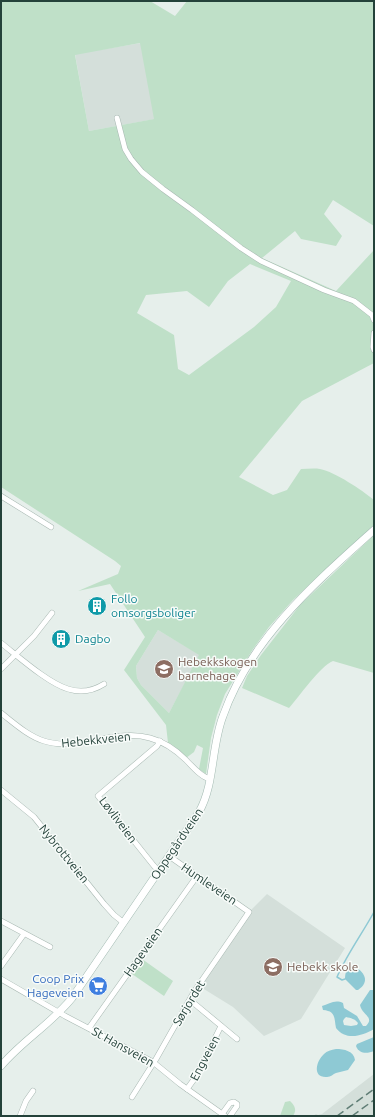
<svg xmlns="http://www.w3.org/2000/svg" width="375" height="1117" font-family="Ubuntu,sans-serif">
<style>
.built{fill:#d4dfda}
.green{fill:#bfe0c8;fill-rule:evenodd}
.water{fill:#8ec9d4;fill-rule:evenodd}
.lines{fill:none;stroke-linecap:round;stroke-linejoin:round}
.stream{stroke:#8ec9d4;stroke-width:1.5}
.minor-casing{stroke:#a8b8b2;stroke-width:6}
.secondary-casing{stroke:#a4bbb3;stroke-width:8}
.minor{stroke:#fff;stroke-width:5}
.secondary{stroke:#fff;stroke-width:7}
.rail{stroke:#5f7d75;stroke-width:1.5;stroke-dasharray:8 4;stroke-linecap:butt}
.labels{text-anchor:middle;stroke-width:3;stroke-linejoin:round;paint-order:stroke}
.culture-label{font-size:12px;fill:#0d838f;stroke:#f7fbf9;text-anchor:start}
.education-label{font-size:12px;fill:#785e54;stroke:#f7fbf9;text-anchor:start}
.street-label{font-size:12px;fill:#24423a;stroke:#f7fbf9}
.shop-label{font-size:12px;fill:#366cbe;stroke:#f7fbf9;text-anchor:end}
</style>
<rect width="100%" height="100%" fill="#e6efeb"/>
<g class="built">
<path d="M141,43l14,76 -66,12 -14,-77z"/>
<path d="M158,630l42,25 -31,58 -28,-28 -4,-7 -1,-12z"/>
<path d="M267,894l78,54 -44,71 -37,17 -31,-29 -34,-21 50,-74z"/>
<path d="M374,1074v42h-61l3,-2 2,1 4,-1z"/>
</g>
<g class="green">
<path d="M1,1h149l25,15 12,-15h187v225l-41,-26 -9,14 18,22 -6,10 -35,-7 -6,-8 -33,27 74,33 38,-41v113l-72,38 -63,76 34,18 14,-5 14,-21c6,0 13,-1 19,0 15,3 42,21 54,31v25l-81,75 -24,27 -16,22 -28,45 -8,21 -6,23 -5,36 -7,-5 4,-21 -6,-3 -3,7 -8,6 -18,-15 -2,-18 -42,-55 21,-33 -35,-53 -32,7 40,-17 3,-8 -6,-5 -114,-74zM140,43l14,76 -65,12 -14,-76zM250,264l41,17 -15,26 -22,20 -65,48 -11,-6 -4,-34 -37,-22 9,-18 41,-4 22,16 19,-26zM158,630l41,25 -30,58 -28,-28 -4,-7 -1,-12z"/>
<path d="M374,535v138l-41,-12c-13,5 -34,36 -44,47l-47,-20 5,-12 14,-21 39,-50z"/>
<path d="M142,959l31,22 -9,15 -32,-22z"/>
<path d="M290,1101c5,5 7,9 3,15h-13l5,-14z"/>
</g>
<g class="water">
<path d="M353,965c11,7 18,16 5,25h-2l-11,-11c0,-5 1,-12 8,-14z"/>
<path d="M370,990h4v11l-1,2 1,4v22c-12,7 -28,12 -38,-1 -2,-10 0,-17 -13,-18l-1,-4c7,-2 13,-7 21,-3l1,5 13,8 6,10h3c9,-9 -4,-11 -6,-21zM346,1017c5,1 9,2 12,6l-1,2 -6,1 -7,-1 -1,-4 1,-2z"/>
<path d="M374,1037v14c-7,3 -15,3 -18,-5l1,-2z"/>
<path d="M336,1049c8,0 18,2 19,11l-7,10c-4,1 -8,2 -12,3 -3,1 -5,4 -9,4 -15,1 -11,-16 -3,-23 3,-3 7,-4 12,-5z"/>
</g>
<g class="lines">
<path class="stream" d="M345,979l-3,1 -5,-3c10,-23 25,-43 37,-65"/>
<defs>
<g id="minor">
<path d="M117,118l8,31 6,10 11,13 21,17 29,21 49,38 20,13 63,29 30,11 18,14 2,5"/>
<path d="M374,333l-1,14 1,3"/>
<path d="M1,496l50,31"/>
<path d="M1,643c18,14 47,40 67,46 13,4 25,2 36,-5"/>
<path d="M1,669l33,-33 18,-23"/>
<path d="M1,713c13,10 27,23 43,28 34,11 71,-13 106,-3 15,4 26,12 36,22 7,7 15,17 24,19"/>
<path d="M1,790l33,27 70,87 10,11 10,8"/>
<path d="M159,871l-5,-5 -56,-70 59,-50 3,-5"/>
<path d="M1,921l49,26"/>
<path d="M1,966l23,-32"/>
<path d="M1,979l64,37 88,46 27,22 45,32"/>
<path d="M190,1000l47,39"/>
<path d="M89,1028l108,-152"/>
<path d="M187,1089l8,-11 26,-52"/>
<path d="M132,1097l24,-38 38,-67 55,-80 -80,-56"/>
<path d="M222,1114l8,-11 4,-1 3,2v2l-7,10"/>
<path d="M20,1116l6,-15 7,-10"/>
</g>
<path id="secondary" d="M1,1066c21,-25 50,-42 71,-68l127,-186c16,-28 12,-65 24,-96 27,-77 92,-133 151,-186"/>
</defs>
<use href="#minor" class="minor-casing"/>
<use href="#secondary" class="secondary-casing"/>
<use href="#minor" class="minor"/>
<use href="#secondary" class="secondary"/>
<g class="rail">
<path d="M337,1116l37,-27"/>
<path d="M352,1116l22,-16"/>
</g>
</g>
<defs>
<symbol id="building-disc" viewBox="-11 -11 22 22"><circle r="9.5" fill="#0f9aa8" stroke="#f7fbf9"/><path d="M-4-6H4V6H1V3H-1V6H-4ZM-2.5-4.3h1.7v1.8h-1.7ZM.8-4.3h1.7v1.8H.8ZM-2.5-1h1.7V.8h-1.7ZM.8-1h1.7V.8H.8Z" fill="#fff"/></symbol>
<symbol id="school-disc" viewBox="-11 -11 22 22"><circle r="9.5" fill="#8d6e63" stroke="#f7fbf9"/><path d="M0-5L7-2L0 1L-7-2ZM-4 1L0 2.5L4 1V4Q0 6-4 4Z" fill="#fff"/></symbol>
<symbol id="supermarket-disc" viewBox="-11 -11 22 22"><circle r="9.5" fill="#3f7fe0" stroke="#f7fbf9"/><path d="M-6-5.5h2.5l.6 2H6L4.5 2H-2.5L-4.4-4H-6ZM-1.5 3.2a1.3 1.3 0 1 0 .1 0ZM3 3.2a1.3 1.3 0 1 0 .1 0Z" fill="#fff"/></symbol>
</defs>
<g fill-rule="evenodd">
<use href="#building-disc" x="86" y="595" width="22" height="22"/>
<use href="#building-disc" x="50" y="628" width="22" height="22"/>
<use href="#school-disc" x="153" y="658" width="22" height="22"/>
<use href="#school-disc" x="262" y="956" width="22" height="22"/>
<use href="#supermarket-disc" x="87" y="975" width="22" height="22"/>
</g>
<g class="labels">
<g class="culture-label">
<text x="111" y="603">Follo<tspan x="111" dy="14">omsorgsboliger</tspan></text>
<text x="75" y="643">Dagbo</text>
</g>
<g class="education-label">
<text x="178" y="666">Hebekkskogen<tspan x="178" dy="14">barnehage</tspan></text>
<text x="287" y="971">Hebekk skole</text>
</g>
<g class="street-label">
<text transform="translate(96 740) rotate(-6)" y="4">Hebekkveien</text>
<text transform="translate(118 820) rotate(53)" y="4">Løvliveien</text>
<text transform="translate(177 844) rotate(-56)" y="4">Oppegårdveien</text>
<text transform="translate(64 854) rotate(51)" y="4">Nybrottveien</text>
<text transform="translate(209 884) rotate(34)" y="4">Humleveien</text>
<text transform="translate(143 952) rotate(-55)" y="4">Hageveien</text>
<text transform="translate(189 1003) rotate(-59)" y="4">Sørjordet</text>
<text transform="translate(123 1047) rotate(29)" y="4">St Hansveien</text>
<text transform="translate(205 1058) rotate(-62)" y="4">Engveien</text>
</g>
<g class="shop-label">
<text x="84" y="983">Coop Prix<tspan x="84" dy="14">Hageveien</tspan></text>
</g>
</g>
<rect width="375" height="1117" fill="none" stroke="#24423a" stroke-width="4"/>
</svg>
